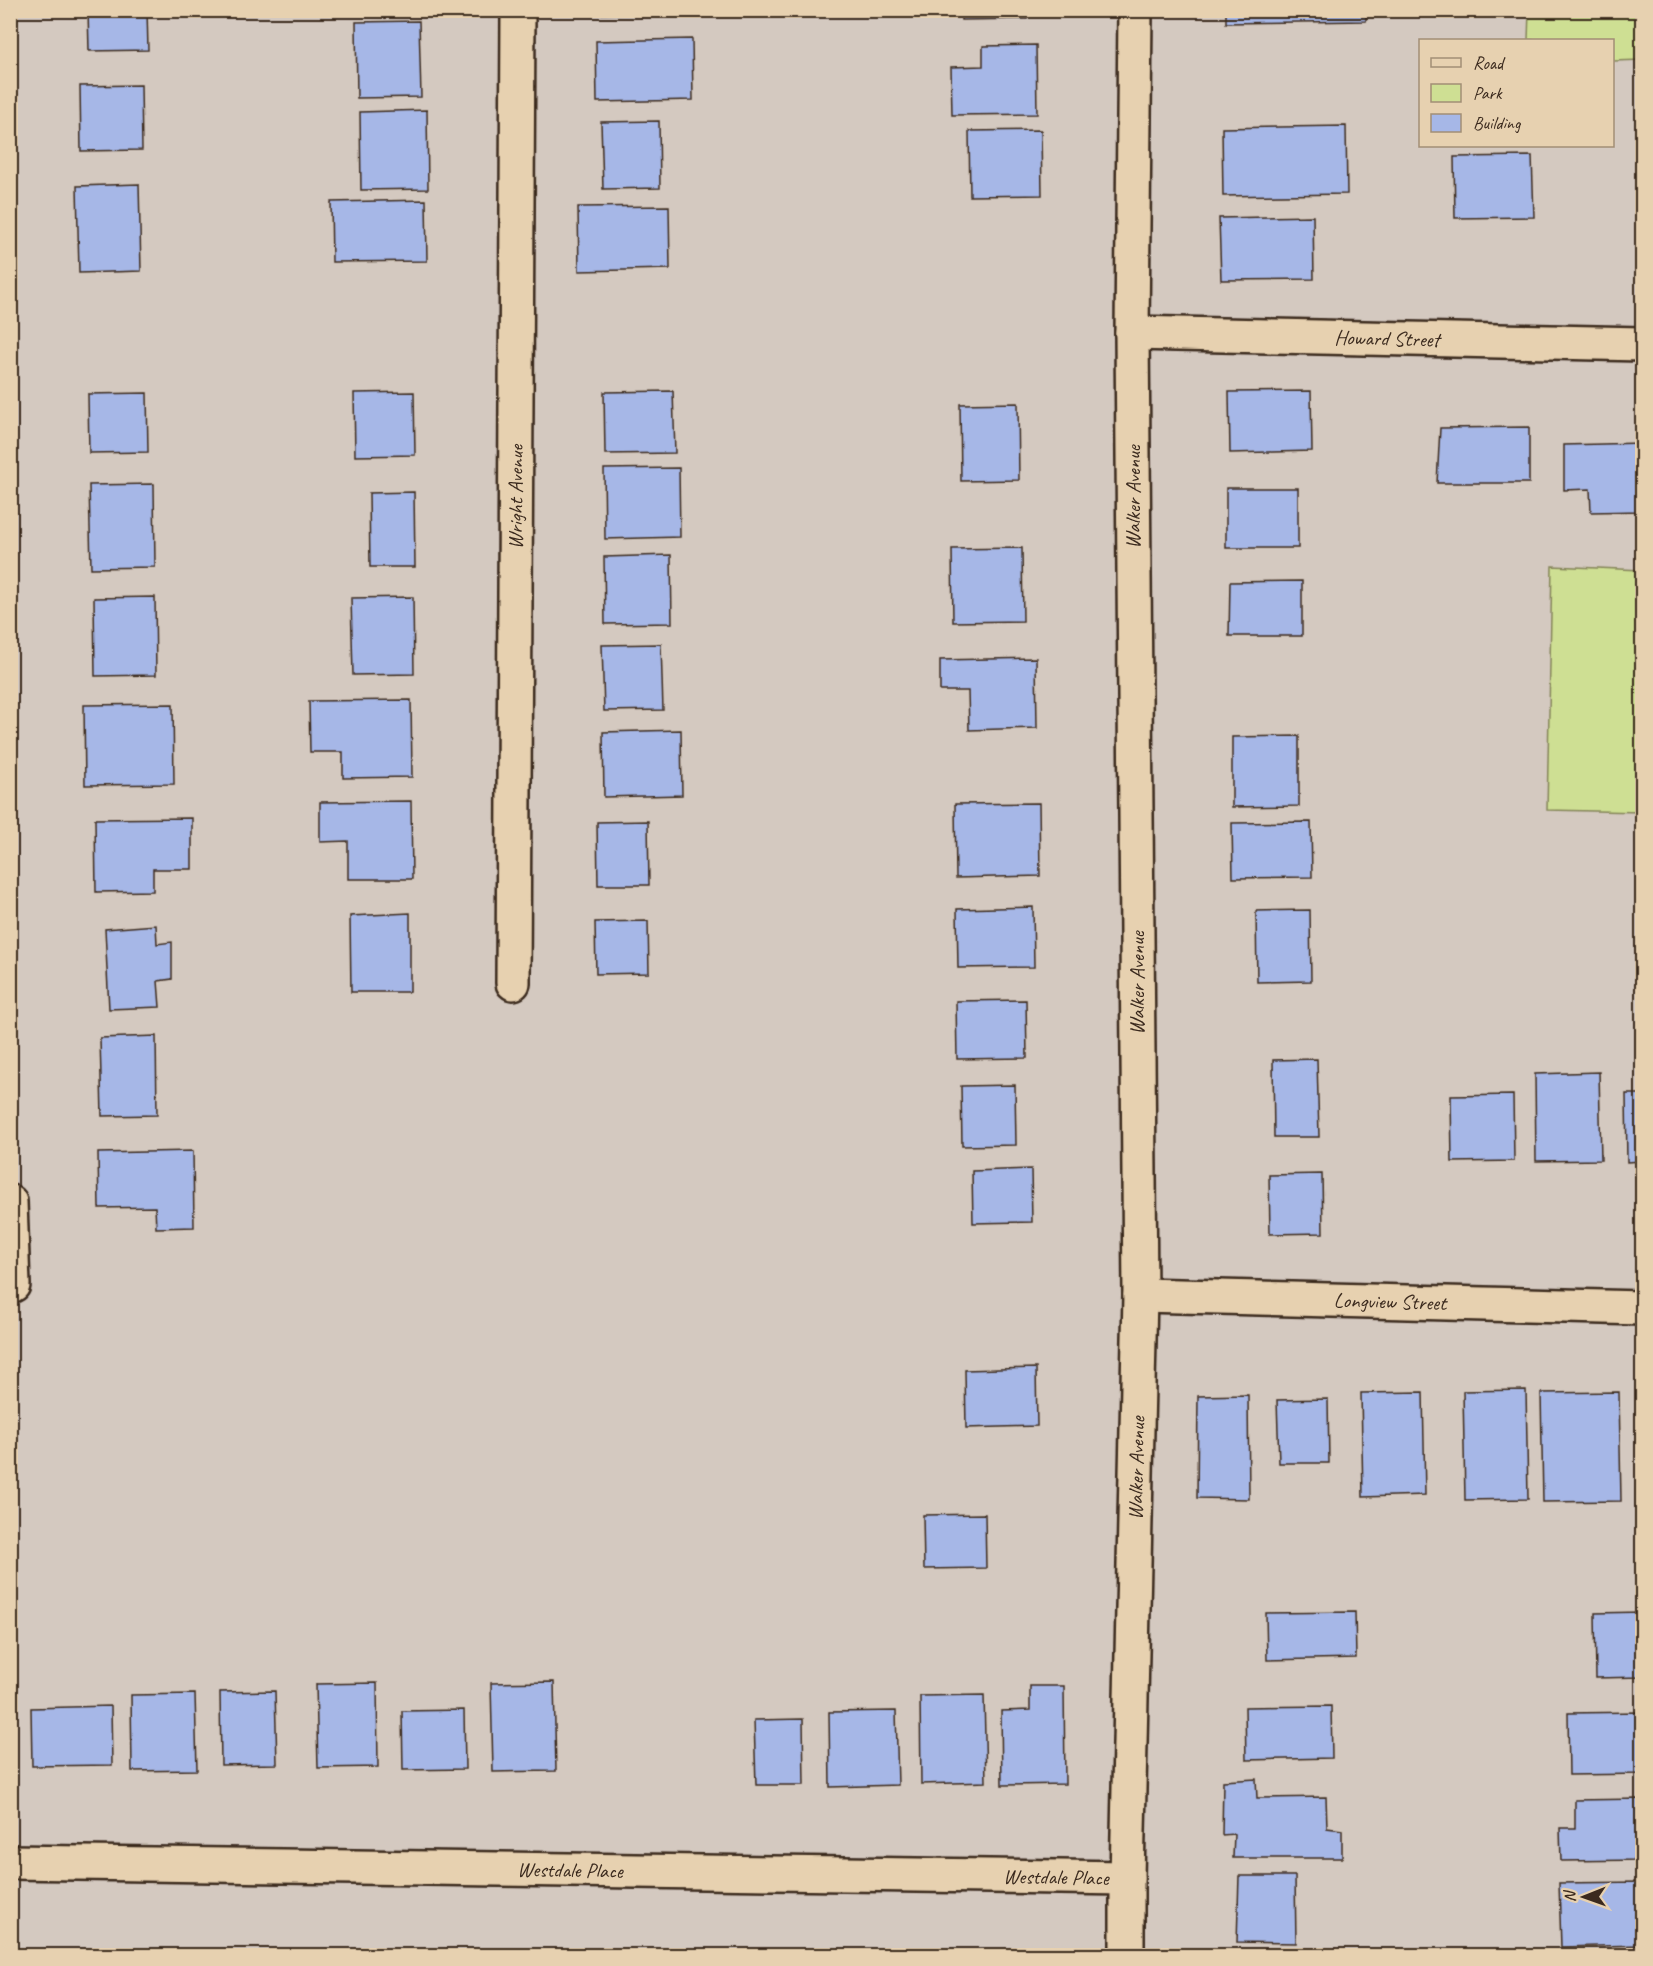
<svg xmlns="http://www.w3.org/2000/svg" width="1653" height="1966" font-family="Caveat,sans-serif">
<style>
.green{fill:#cedf93;stroke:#848458;stroke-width:1.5}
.building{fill:#a6b7e7;stroke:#3b2a1e;stroke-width:1.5}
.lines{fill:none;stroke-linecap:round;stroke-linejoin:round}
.minor-casing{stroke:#3b2a1e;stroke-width:38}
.minor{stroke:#e7d1b0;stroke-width:33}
.labels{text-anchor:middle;stroke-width:5;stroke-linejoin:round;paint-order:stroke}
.street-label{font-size:21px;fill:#3b2a1e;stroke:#e7d1b0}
</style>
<rect width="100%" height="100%" fill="#d4c9c0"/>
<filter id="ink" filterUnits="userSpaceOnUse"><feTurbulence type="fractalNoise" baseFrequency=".0167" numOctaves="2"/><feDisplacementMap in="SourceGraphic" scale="12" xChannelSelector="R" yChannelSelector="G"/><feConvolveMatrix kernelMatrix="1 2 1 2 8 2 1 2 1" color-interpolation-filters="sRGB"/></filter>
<g filter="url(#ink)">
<g class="green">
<path d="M1529,11h113v49l-29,1 -1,-21h-84z"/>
<path d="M1552,566l90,4v242l-95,-2z"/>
</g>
<g class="building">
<path d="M88,10h59l1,40 -59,1z"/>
<path d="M337,10h84v3l-84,1z"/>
<path d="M598,10h85v2l-85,2z"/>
<path d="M961,10h67l-1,9 -66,1z"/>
<path d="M1226,10h140v11l-140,2z"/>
<path d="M419,21l2,76 -64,1 -1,-76z"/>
<path d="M692,39l1,61 -96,2 -1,-61z"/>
<path d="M1036,45l1,69 -85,1 -1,-48 32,-1v-20z"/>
<path d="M141,85l1,65 -61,1 -1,-65z"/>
<path d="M427,110l1,79 -67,1 -1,-78z"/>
<path d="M659,121l1,67 -57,1 -2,-67z"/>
<path d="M1346,126l1,68 -124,2 -1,-68z"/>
<path d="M1041,130l1,65 -72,1 -1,-65z"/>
<path d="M1532,156l2,61 -79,1 -1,-61z"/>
<path d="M139,184l2,87 -62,2 -2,-87z"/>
<path d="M426,200l1,61 -95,1 -1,-60z"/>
<path d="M669,206l1,63 -91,2 -1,-64z"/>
<path d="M1313,216l1,63 -93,1 -2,-62z"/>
<path d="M673,391l2,62 -70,1 -1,-62z"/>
<path d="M1311,391l1,60 -82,2 -1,-61z"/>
<path d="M414,392l1,63 -60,1 -1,-63z"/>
<path d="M147,393l1,59 -59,1 -1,-59z"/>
<path d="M1018,403l1,77 -58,1 -1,-77z"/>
<path d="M1529,427v56h-92l3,-55z"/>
<path d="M1642,443v68l-51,1 -1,-23 -26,1v-45z"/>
<path d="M679,468l1,69 -75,2 -1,-70z"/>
<path d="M154,484l1,83 -64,1 -2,-83z"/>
<rect x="1226" y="488" width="72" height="60"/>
<path d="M414,492l1,75h-45l-1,-74z"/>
<path d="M1022,548l1,73 -70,1 -1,-73z"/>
<path d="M671,555l1,68 -67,1 -1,-67z"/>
<path d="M1302,581v55h-73l1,-54z"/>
<path d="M155,597l1,78 -61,1 -1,-78z"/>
<path d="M413,597l1,77 -61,1 -2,-77z"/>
<path d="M661,644l2,66 -59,1 -2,-66z"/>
<path d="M1036,658l1,70 -68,2 -1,-39h-28v-31z"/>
<path d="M411,700l1,77 -69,1v-26h-33l-1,-51z"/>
<path d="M173,704l1,80 -89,1 -1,-80z"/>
<path d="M681,730l1,65 -78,2 -1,-65z"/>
<path d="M1299,736v70l-67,1v-70z"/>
<path d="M411,801l1,78h-64v-38l-28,1v-40z"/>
<path d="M1039,803l1,73 -84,2 -1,-74z"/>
<path d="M192,818v51h-39v22l-57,1 -1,-73z"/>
<path d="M648,821l1,64h-51l-1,-63z"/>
<path d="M1311,822l1,55 -79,1 -1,-55z"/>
<path d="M1033,907l1,60 -76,1 -1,-59z"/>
<path d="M1310,910l1,71 -54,1 -1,-71z"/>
<path d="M410,913v79h-59l-1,-76z"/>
<path d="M648,921l1,52 -53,1 -1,-52z"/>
<path d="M156,925l1,19 15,-2v37l-14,2 2,26 -51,2 -4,-80z"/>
<path d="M1026,1000l1,58 -70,1 -1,-58z"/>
<path d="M156,1036l1,79 -55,1 -2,-78z"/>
<path d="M1317,1059l2,78h-45l-1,-77z"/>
<path d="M1599,1072l2,88 -65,1 -1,-87z"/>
<path d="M1015,1085l1,60 -54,1 -1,-60z"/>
<path d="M1626,1094h16v67l-15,1z"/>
<path d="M1513,1095l1,66 -62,1 -1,-66z"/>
<path d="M193,1151l1,76 -38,1 -1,-21 -56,1 -1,-55z"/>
<path d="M1031,1169l1,53 -59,1 -1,-52z"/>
<path d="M1322,1174l1,59 -53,1 -1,-59z"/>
<path d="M1036,1368l1,58 -71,2 -1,-58z"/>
<path d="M1526,1390l2,109 -63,1 -2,-109z"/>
<path d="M1423,1392l2,103 -62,2 -2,-104z"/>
<path d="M1619,1392l2,109 -78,1 -2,-109z"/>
<path d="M1248,1395l1,104 -52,-1 1,-102z"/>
<path d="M1328,1399l1,64h-50l-2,-63z"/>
<path d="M985,1514l1,54 -62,1 -1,-54z"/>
<path d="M1355,1612l1,46 -89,2 -1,-47z"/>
<path d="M1642,1612v65l-46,1 -1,-65z"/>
<path d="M554,1682l2,89 -63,1 -2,-89z"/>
<path d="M377,1683l1,84 -60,1 -2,-84z"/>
<path d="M1030,1686h34l1,98 -63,1 -1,-74 29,-1z"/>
<path d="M275,1691l2,73 -56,1 -1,-73z"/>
<path d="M195,1694l2,76 -65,1 -1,-76z"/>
<path d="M984,1695l2,87 -65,2 -1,-88z"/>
<path d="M111,1706l1,59 -80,1 -1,-58z"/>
<path d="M1331,1706l1,52 -86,2 -1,-53z"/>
<path d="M464,1710l1,59 -62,1 -1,-59z"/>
<path d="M896,1711l2,74 -68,2 -1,-75z"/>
<path d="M1642,1712v62l-73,1 -1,-62z"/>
<path d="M803,1719l1,66h-48l-2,-65z"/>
<path d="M1256,1779l1,19 69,-1 1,31 15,2v28h-109l1,-24 -12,1 1,-54z"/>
<path d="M1642,1799v61l-81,1 -1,-33h15v-28z"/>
<path d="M1239,1876h56l1,67 -59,-1z"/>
<path d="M1642,1882v63l-81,2 -2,-64z"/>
</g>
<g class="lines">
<defs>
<g id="minor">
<path id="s1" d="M1132,333l510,11"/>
<path id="s2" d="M513,983l5,-973"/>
<path d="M10,1202l3,83h-3"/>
<path id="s3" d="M1140,1295l502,13"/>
<path id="s4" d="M10,1862l1117,16"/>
<path id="s5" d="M1127,1956v-78l13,-583 -8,-962 3,-323"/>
</g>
</defs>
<use href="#minor" class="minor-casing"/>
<use href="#minor" class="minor"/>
</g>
</g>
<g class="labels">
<g class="street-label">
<text dy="7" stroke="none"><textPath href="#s1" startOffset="255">Howard Street</textPath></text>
<text dy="7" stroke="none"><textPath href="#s2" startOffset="486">Wright Avenue</textPath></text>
<text transform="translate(1133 497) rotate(-90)" y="7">Walker Avenue</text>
<text transform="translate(1137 983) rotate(-90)" y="7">Walker Avenue</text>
<text dy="7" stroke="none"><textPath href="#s3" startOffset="250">Longview Street</textPath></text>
<text dy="7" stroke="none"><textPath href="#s5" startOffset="488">Walker Avenue</textPath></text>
<text dy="7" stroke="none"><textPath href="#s4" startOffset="560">Westdale Place</textPath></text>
<text dy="7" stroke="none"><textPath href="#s4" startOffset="1046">Westdale Place</textPath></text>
</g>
</g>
<rect width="1653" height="1966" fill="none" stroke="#e7d1b0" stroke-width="36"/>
<rect x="18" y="18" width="1617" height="1930" fill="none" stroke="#3b2a1e" stroke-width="2" filter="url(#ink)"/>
<rect x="1419" y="39" width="195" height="108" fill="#e7d1b0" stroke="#a28e76" stroke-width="1.5"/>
<rect x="1431" y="58" width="30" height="9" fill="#e7d1b0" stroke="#a28e76" stroke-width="1.5"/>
<text x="1473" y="69" font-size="18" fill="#3b2a1e">Road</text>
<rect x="1431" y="84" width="30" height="18" fill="#cedf93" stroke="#a28e76" stroke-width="1.5"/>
<text x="1473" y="99" font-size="18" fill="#3b2a1e">Park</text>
<rect x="1431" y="114" width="30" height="18" fill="#a6b7e7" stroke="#a28e76" stroke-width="1.5"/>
<text x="1473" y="129" font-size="18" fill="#3b2a1e">Building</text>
<g transform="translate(1584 1897) rotate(269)" stroke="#e7d1b0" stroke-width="4.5" paint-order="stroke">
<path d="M0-4.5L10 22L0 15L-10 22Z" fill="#3b2a1e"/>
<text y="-9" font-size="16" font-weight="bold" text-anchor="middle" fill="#3b2a1e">N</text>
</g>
</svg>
